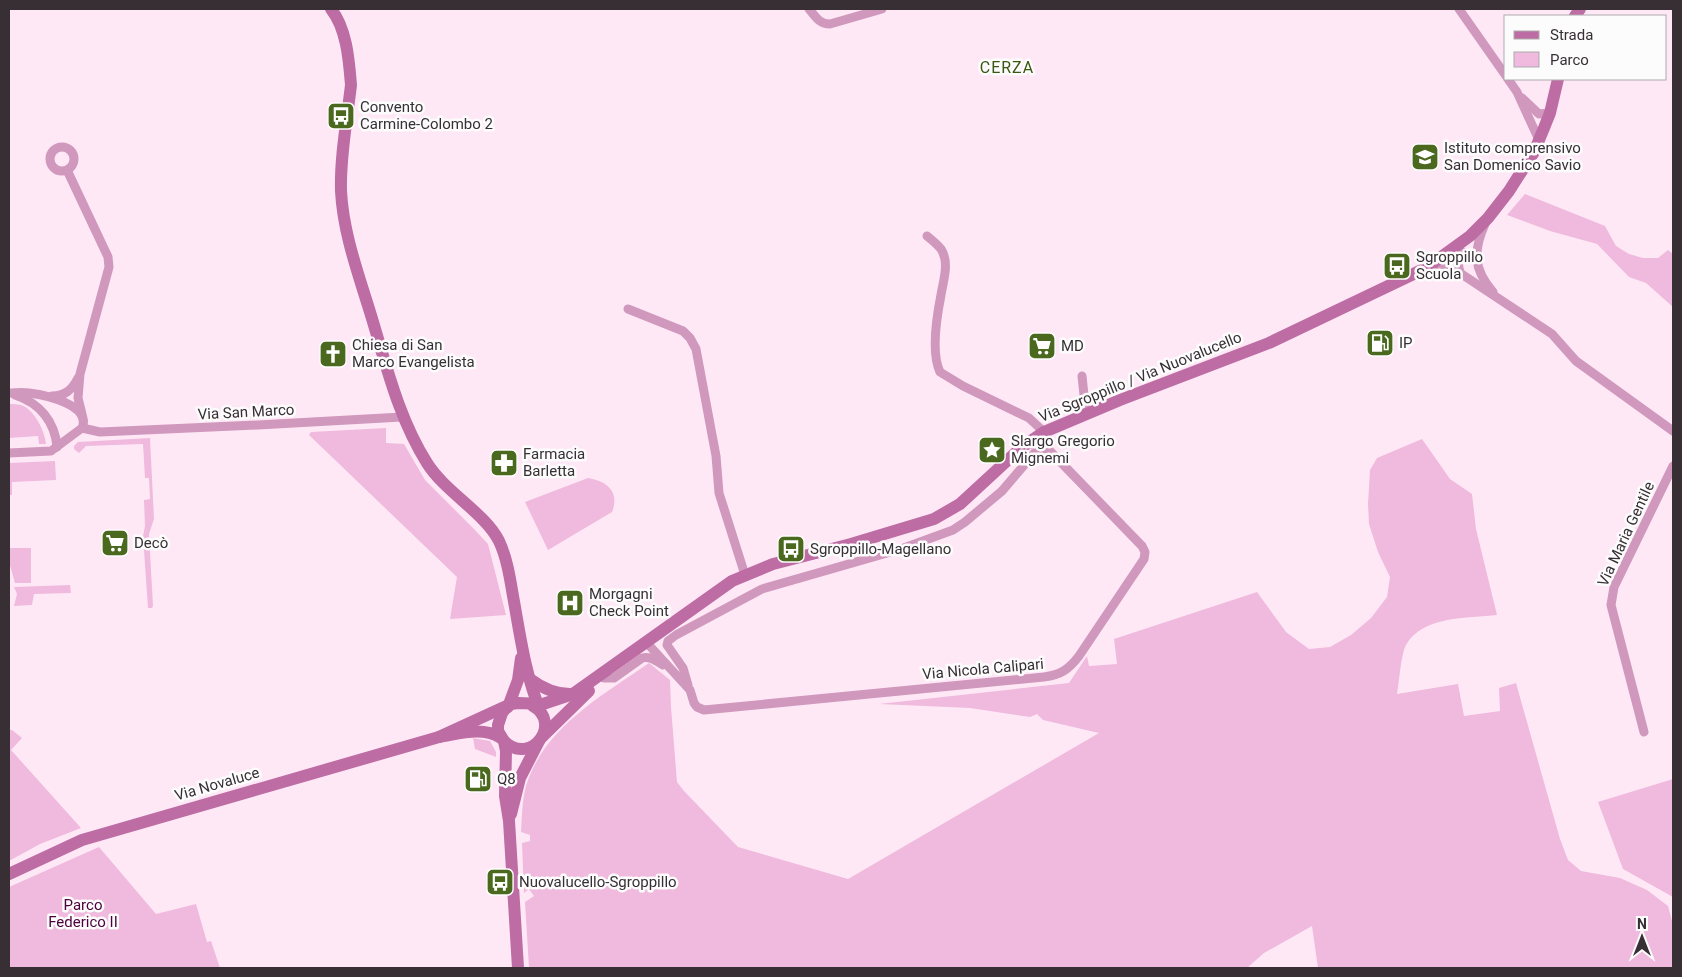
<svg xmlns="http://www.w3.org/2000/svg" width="1682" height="977" font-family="Roboto,sans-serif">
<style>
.green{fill:#efbadd}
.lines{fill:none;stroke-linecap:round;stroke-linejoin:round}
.minor{stroke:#d098bd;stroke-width:9}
.secondary{stroke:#bd6ca4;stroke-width:12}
.labels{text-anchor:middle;stroke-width:5;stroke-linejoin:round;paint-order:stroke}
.poi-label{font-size:15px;fill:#372f34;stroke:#fcfcfc;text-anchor:start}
.street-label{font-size:15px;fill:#372f34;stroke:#fcfcfc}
.park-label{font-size:15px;fill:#4e013e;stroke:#fcfcfc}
.neighbourhood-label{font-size:16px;letter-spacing:1px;fill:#3a5611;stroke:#fcfcfc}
</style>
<rect width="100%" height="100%" fill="#ffe8f6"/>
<g class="green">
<path d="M1525,194l80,32 11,20 13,8 14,4h15l10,-8 5,4v53l-27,-24 -17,-6 -32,-33 -47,-13 -43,-16z"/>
<path d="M9,404c4,0 8,0 12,1 13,4 24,26 25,39h-7l-1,-8 -29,2z"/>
<path d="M386,428v15l18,1 21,36 48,48 15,16 18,71 -56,4 7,-42 -148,-142 2,-3z"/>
<path d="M150,438l4,81 -5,15 4,72 -1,2h-4l-5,-72 2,-10 -1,-26 6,-1 -1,-21h-4l-2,-34 -57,2 -7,7 -5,-4v-3l4,-4z"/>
<path d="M1422,439l28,40 22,15 4,35 21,86c-29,3 -75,1 -91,30 -5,9 -7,38 -9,49l61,-10 6,32 36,-5 -1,-23 17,-5 44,156 8,21 13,11 39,7 27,12 21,16 5,19v43h-355l-6,-42 -48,27 -17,15h-718l-4,-66 9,-6 -5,-7 -5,4 -2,-50 8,-2v-6l-9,-3c1,-15 1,-31 5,-46 18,-59 76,-90 123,-123l21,17 1,27 6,75 7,9 54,56 110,32 251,-146 -56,-13 -6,-6 -7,3 -60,-9 -91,-4 190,-21 18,-27 2,10 28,-2 -3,-25 143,-47 29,40 23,17 21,-2 21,-12 20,-17 16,-21 3,-20 -12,-25 -9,-28 -1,-20 2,-34 7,-12z"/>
<path d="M55,461l1,19 -44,2v13h-3v-32z"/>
<path d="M588,478c19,3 32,14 24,34l-64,38 -23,-48z"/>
<path d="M9,548h22v35h-16l-6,-21z"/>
<path d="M70,585l1,8 -37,1 -2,11 -18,1 3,-12 -3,-7z"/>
<path d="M9,730h3l10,8 -11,12 70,78 -41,16 -31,17z"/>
<path d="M473,738l17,3 6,11v5l-21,-8z"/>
<path d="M1673,779v118l-50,-28 -25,-67z"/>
<path d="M99,847l57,67 40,-10 11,38 4,-1 9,27h-211v-81z"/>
</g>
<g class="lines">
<g class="minor">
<path d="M809,9c7,8 10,15 21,15l52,-15"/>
<path d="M1459,9l47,67"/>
<path d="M1508,79l9,13 22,48"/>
<path d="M1522,98l17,16 11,-1"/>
<circle cx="62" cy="159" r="12"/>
<path d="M67,170l41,87 1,10 -29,107 -2,24 4,16"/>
<path d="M1485,224c-12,27 -12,45 8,68"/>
<path d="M927,236c5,4 10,8 14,13 9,14 2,32 0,46 -4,20 -10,58 -1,77l23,14 66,32 15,14"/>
<path d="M1455,248l5,25"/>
<path d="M1455,248l22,12"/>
<path d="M1426,268l21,1 13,4 92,61 24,27 97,70"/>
<path d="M628,309l55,22 7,7 6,11 20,107 3,37 26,82"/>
<path d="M1082,376l4,38"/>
<path d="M9,393c6,0 13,-1 20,0 16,2 63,12 53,35l-31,23 -42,2"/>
<path d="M15,395c25,8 40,27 42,52"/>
<path d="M52,396c13,0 20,-6 26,-18"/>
<path d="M82,428l18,4 158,-7 144,-8"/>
<path d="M646,642l44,48 4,13 3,4 7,3 340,-33c17,-2 25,-8 35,-21l65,-97 1,-7 -3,-6 -95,-98 -10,2 -5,-10"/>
<path d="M604,678h10l28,-20c8,-2 14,3 21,7"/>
<path d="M688,685l-5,-17 -16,-23 1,-4 8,-6 86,-46 139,-40 52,-19 12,-8 37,-31 35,-41"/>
<path d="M1644,732l-33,-127 3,-18 59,-121"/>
</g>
<g class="secondary">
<path d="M331,9c16,20 18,52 20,76 -4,35 -11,71 -10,106 2,41 17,82 29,121 16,52 28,105 57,151 18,29 58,50 72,78 8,17 11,37 14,55 7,38 12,78 27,114"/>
<path d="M1575,16l5,-7"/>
<path d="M530,679c12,9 25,15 40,15"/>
<path d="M508,707l10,-27 3,-22"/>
<path d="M506,708l-4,5 -4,12v6l6,10 2,10 -1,45 4,25 9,147"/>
<path d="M439,737l72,-33 7,-1 25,1 30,-10 159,-113 41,-17 78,-20 83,-25 26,-15 62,-57 22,-15 76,-32 149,-57 157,-75 44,-32 18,-18 21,-27 25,-39 10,-24 6,-15 8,-34"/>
<path d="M542,737l47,-46"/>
<path d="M504,741c27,26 59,-18 29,-35"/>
<path d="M511,814l9,-36 19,-37"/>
<path d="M9,874l73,-34 357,-103c20,-3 43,-11 62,1"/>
</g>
</g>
<defs>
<symbol id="bus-square" viewBox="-11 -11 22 22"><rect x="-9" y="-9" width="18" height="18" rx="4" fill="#4a691f" stroke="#fcfcfc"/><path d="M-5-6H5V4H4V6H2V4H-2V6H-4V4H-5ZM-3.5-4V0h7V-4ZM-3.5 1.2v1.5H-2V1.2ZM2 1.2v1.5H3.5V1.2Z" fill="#fff"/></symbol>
<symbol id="school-square" viewBox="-11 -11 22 22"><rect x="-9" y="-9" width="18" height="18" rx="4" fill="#4a691f" stroke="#fcfcfc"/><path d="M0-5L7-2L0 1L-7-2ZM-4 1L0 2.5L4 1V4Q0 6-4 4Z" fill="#fff"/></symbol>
<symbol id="fuel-square" viewBox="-11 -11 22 22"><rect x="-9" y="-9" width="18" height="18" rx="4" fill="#4a691f" stroke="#fcfcfc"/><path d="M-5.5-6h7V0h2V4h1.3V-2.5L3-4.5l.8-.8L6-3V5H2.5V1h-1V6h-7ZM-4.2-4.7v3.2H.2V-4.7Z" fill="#fff"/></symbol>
<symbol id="supermarket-square" viewBox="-11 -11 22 22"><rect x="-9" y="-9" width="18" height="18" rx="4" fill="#4a691f" stroke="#fcfcfc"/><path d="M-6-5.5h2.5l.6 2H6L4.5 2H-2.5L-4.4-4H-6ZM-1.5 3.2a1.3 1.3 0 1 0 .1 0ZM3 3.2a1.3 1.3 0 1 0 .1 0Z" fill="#fff"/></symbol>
<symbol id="church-square" viewBox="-11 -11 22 22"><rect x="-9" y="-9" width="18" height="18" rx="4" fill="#4a691f" stroke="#fcfcfc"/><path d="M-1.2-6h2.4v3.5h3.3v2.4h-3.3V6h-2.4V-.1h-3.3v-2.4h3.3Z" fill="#fff"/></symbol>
<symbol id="sight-square" viewBox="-11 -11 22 22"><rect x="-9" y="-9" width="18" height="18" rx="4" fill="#4a691f" stroke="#fcfcfc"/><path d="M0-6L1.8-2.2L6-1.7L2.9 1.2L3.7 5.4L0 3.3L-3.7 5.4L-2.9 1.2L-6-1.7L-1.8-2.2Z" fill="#fff"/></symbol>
<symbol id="pharmacy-square" viewBox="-11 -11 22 22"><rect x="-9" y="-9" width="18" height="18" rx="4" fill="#4a691f" stroke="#fcfcfc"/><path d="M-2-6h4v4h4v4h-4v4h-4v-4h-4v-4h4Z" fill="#fff"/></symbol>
<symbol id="hospital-square" viewBox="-11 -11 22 22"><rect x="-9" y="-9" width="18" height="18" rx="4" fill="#4a691f" stroke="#fcfcfc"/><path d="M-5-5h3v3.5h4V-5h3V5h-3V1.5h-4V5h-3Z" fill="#fff"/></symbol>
</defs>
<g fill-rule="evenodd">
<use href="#bus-square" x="325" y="100" width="32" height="32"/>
<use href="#school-square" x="1409" y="141" width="32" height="32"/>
<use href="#bus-square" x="1381" y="250" width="32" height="32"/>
<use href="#fuel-square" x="1364" y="327" width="32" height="32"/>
<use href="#supermarket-square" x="1026" y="330" width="32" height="32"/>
<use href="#church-square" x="317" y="338" width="32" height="32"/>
<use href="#sight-square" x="976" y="434" width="32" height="32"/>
<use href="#pharmacy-square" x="488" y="447" width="32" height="32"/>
<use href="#supermarket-square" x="99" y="527" width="32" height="32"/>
<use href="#bus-square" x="775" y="533" width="32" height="32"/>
<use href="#hospital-square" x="554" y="587" width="32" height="32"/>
<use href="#fuel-square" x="462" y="763" width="32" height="32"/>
<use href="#bus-square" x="484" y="866" width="32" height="32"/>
</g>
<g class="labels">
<g class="poi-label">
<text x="360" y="112">Convento<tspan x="360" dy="17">Carmine-Colombo 2</tspan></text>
<text x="1444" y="153">Istituto comprensivo<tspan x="1444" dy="17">San Domenico Savio</tspan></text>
<text x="1416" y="262">Sgroppillo<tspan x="1416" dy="17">Scuola</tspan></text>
<text x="1399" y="348">IP</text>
<text x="352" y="350">Chiesa di San<tspan x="352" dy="17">Marco Evangelista</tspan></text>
<text x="1061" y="351">MD</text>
<text x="1011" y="446">Slargo Gregorio<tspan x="1011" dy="17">Mignemi</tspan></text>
<text x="523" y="459">Farmacia<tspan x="523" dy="17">Barletta</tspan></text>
<text x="134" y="548">Decò</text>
<text x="810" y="554">Sgroppillo-Magellano</text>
<text x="589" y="599">Morgagni<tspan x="589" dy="17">Check Point</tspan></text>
<text x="497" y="784">Q8</text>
<text x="519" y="887">Nuovalucello-Sgroppillo</text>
</g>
<g class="street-label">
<text transform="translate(1140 377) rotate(-22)" y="5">Via Sgroppillo / Via Nuovalucello</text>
<text transform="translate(246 412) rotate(-3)" y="5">Via San Marco</text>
<text transform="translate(1626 534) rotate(-65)" y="5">Via Maria Gentile</text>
<text transform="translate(983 669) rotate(-5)" y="5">Via Nicola Calipari</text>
<text transform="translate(217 784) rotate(-16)" y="5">Via Novaluce</text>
</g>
<g class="park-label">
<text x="83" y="910">Parco<tspan x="83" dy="17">Federico II</tspan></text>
</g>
<g class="neighbourhood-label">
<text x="1007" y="73">CERZA</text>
</g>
</g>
<rect width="1682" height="977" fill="none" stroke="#372f34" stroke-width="20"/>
<rect x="1504" y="15" width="162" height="65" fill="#fcfcfc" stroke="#adaaac"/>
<rect x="1514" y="31" width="25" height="8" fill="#bd6ca4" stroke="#adaaac"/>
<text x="1550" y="40" font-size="15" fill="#372f34">Strada</text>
<rect x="1514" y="52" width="25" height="15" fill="#efbadd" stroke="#adaaac"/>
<text x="1550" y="65" font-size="15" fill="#372f34">Parco</text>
<g transform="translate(1642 937)" stroke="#fcfcfc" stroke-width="4" paint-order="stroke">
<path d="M0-4L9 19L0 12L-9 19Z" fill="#372f34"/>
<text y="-8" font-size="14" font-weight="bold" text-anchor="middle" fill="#372f34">N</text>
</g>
</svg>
